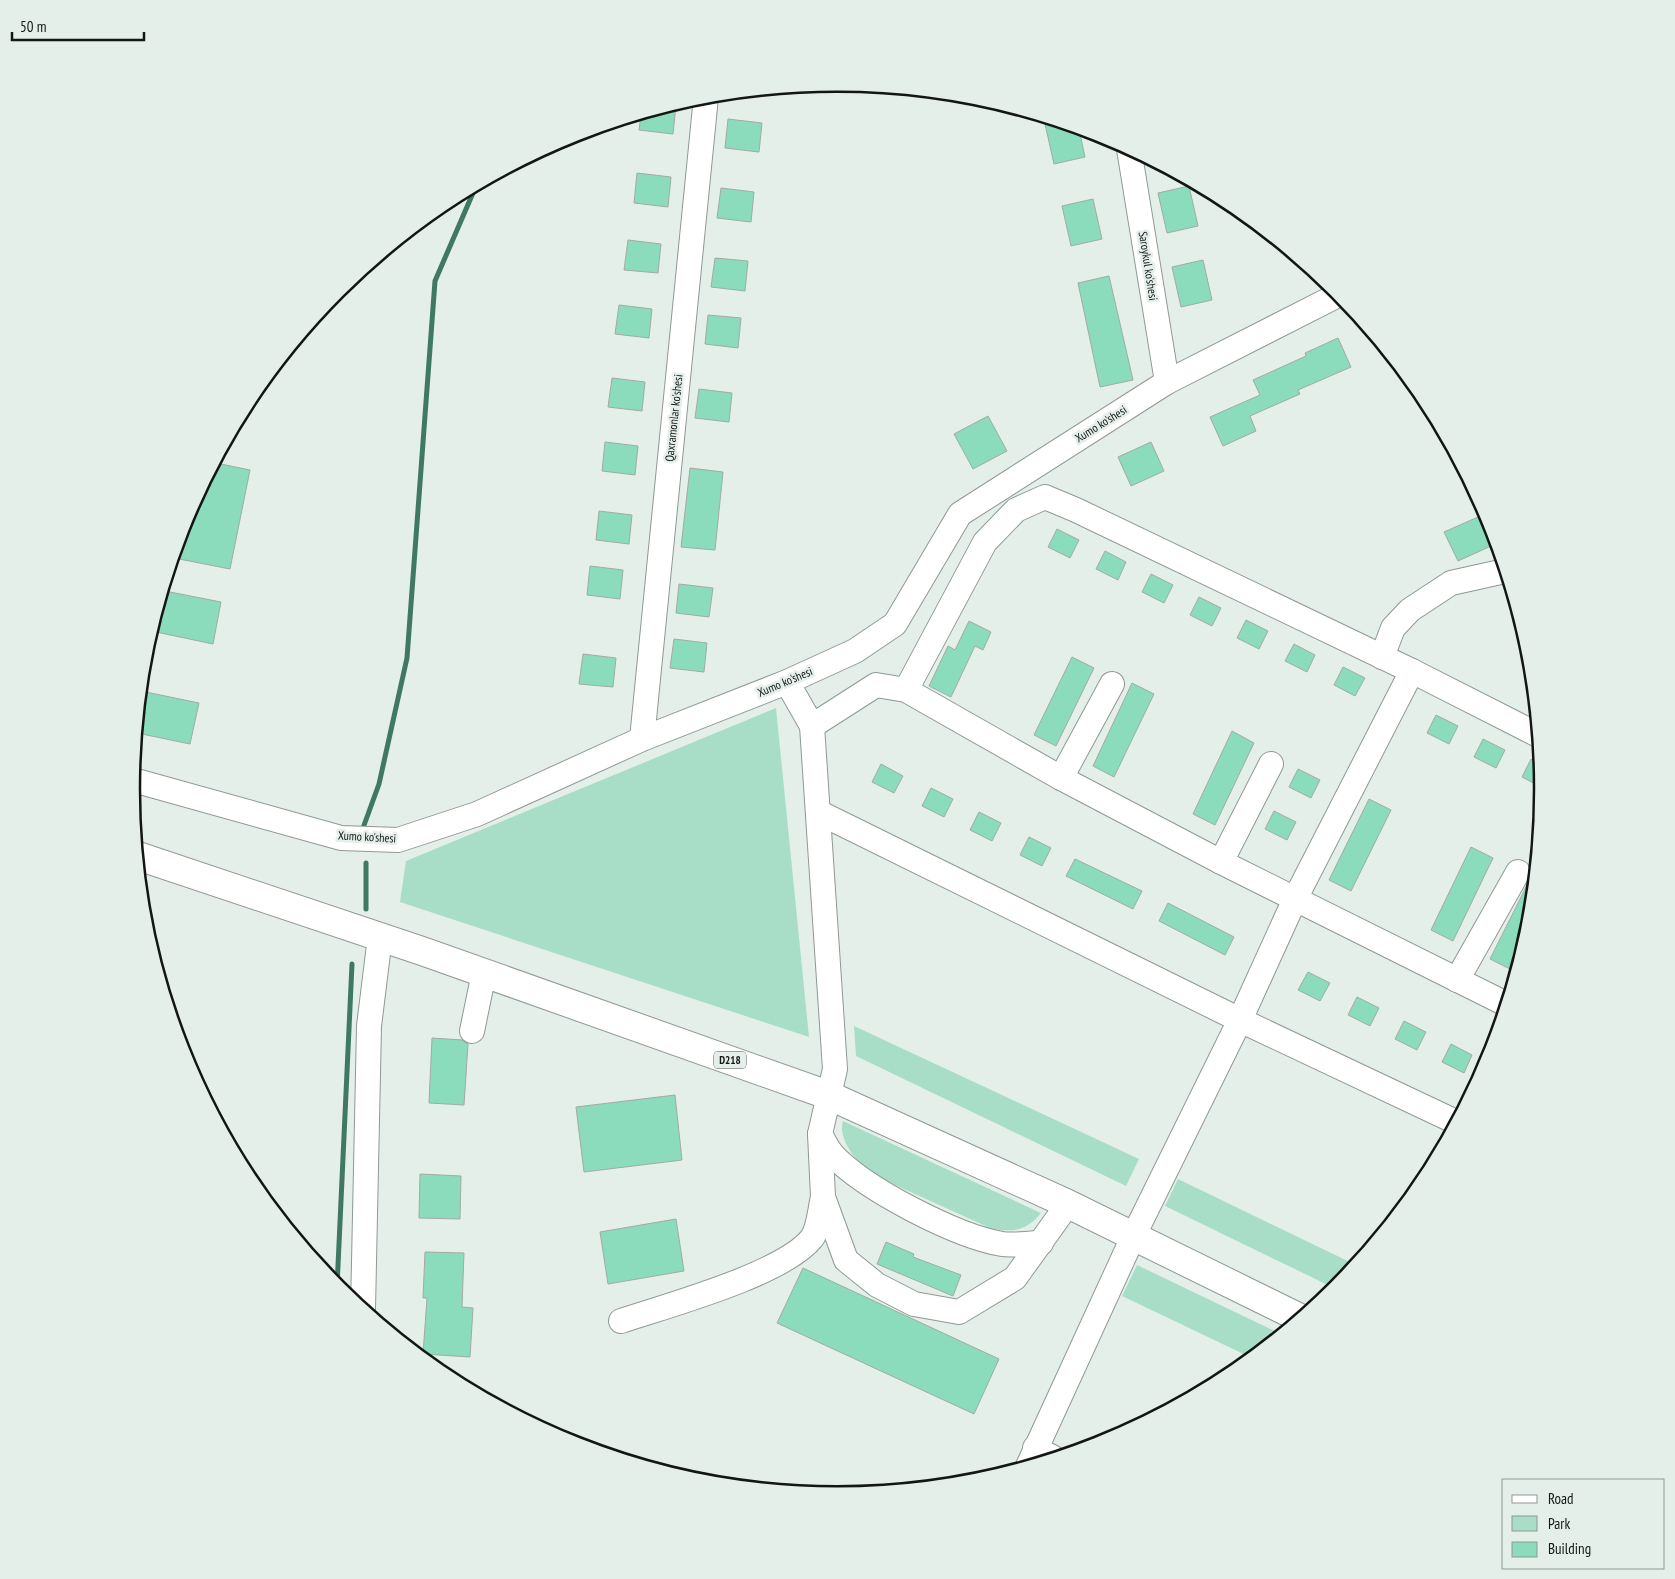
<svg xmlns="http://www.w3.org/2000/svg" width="1675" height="1579" font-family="'PT Sans Narrow',sans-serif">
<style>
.green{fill:#a8dec7}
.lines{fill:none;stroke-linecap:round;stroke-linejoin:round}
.stream{stroke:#3f7863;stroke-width:5}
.building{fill:#8bdcbc;stroke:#a1aba6}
.minor-casing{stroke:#8f9994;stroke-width:26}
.major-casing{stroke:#8f9994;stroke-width:30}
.minor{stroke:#fff;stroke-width:24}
.major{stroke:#fff;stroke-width:28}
.labels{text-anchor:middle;stroke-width:5;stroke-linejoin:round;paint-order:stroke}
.shield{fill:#e4efea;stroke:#515755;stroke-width:1}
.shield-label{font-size:11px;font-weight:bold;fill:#121615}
.street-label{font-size:12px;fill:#121615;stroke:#e4efea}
.rim{fill:none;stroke:#121615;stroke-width:2.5}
</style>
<rect width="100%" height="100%" fill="#e4efea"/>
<g class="green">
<path d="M776,708l33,329 -409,-135 6,-41z"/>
<path d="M854,1026l285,133 -13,27 -270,-130z"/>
<path d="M843,1121l198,92c-14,18 -30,20 -51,15l-117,-53c-14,-11 -36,-34 -30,-54z"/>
<path d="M1178,1179l178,86 -20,24 -171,-83z"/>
<path d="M1137,1265l144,69 -29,24 -130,-62z"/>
</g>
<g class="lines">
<g class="stream">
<path d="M363,828l16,-44 28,-126 28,-377 41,-95"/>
<path d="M366,909v-46"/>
<path d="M337,1287l15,-323"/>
</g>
</g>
<g class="building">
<path d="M676,105l-3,29 -34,-4 2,-15z"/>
<path d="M728,119l34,4 -3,29 -34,-4z"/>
<path d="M1055,122l24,7 6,28 -31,7 -9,-40z"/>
<path d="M637,173l34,4 -3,30 -34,-4z"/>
<path d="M1189,186l9,40 -31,7 -9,-40z"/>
<path d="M721,188l33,4 -3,30 -34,-4z"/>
<path d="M1093,199l9,40 -31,7 -9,-40z"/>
<path d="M628,240l33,4 -3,29 -34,-3z"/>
<path d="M715,258l33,3 -3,30 -34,-4z"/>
<path d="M1203,260l9,40 -31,7 -9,-40z"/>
<path d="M1109,276l24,104 -33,7 -22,-104z"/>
<path d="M619,305l33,4 -3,29 -34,-4z"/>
<path d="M708,315l33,3 -3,30 -33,-4z"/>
<path d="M1338,338l13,29 -53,23 2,4 -50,22 6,15 -33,15 -13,-29 50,-22 -7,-15 53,-24 -1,-3z"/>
<path d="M612,378l33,4 -3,29 -34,-4z"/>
<path d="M699,389l33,4 -3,29 -34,-4z"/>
<path d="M988,416l19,35 -34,18 -19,-35z"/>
<path d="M605,442l33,4 -3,29 -33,-4z"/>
<path d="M1151,442l13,29 -33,15 -13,-29z"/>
<path d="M216,463l34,7 -20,99 -56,-11 12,-39z"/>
<path d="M690,468l33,4 -8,78 -34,-3z"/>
<path d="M599,511l33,4 -3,29 -33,-4z"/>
<path d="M1478,517l13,29 -33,15 -14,-29z"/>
<path d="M1057,529l22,11 -9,18 -22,-11z"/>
<path d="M1105,551l21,11 -8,18 -22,-11z"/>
<path d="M590,566l33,4 -3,29 -33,-4z"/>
<path d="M1151,574l22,11 -9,18 -22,-11z"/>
<path d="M679,584l34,4 -4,29 -33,-4z"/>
<path d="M165,591l56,11 -8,42 -57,-12z"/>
<path d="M1199,597l22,11 -9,18 -22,-11z"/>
<path d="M1246,620l22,11 -9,18 -22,-11z"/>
<path d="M969,621l22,11 -8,18 -8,-4 -24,51 -22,-11 19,-40 7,4z"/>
<path d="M674,639l33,4 -3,29 -34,-4z"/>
<path d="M1294,644l21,11 -8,17 -22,-11z"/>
<path d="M583,654l33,4 -3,29 -34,-3z"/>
<path d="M1072,657l22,11 -38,78 -22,-11z"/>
<path d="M1343,667l22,11 -10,18 -21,-11z"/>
<path d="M1132,683l22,11 -40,83 -21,-11z"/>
<path d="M141,691l58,12 -9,41 -53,-11z"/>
<path d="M1436,715l22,11 -9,18 -22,-11z"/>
<path d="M1232,731l22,12 -39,82 -22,-11z"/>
<path d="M1483,739l22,11 -9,18 -22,-11z"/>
<path d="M1531,759l10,5 2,24 -21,-11z"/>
<path d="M881,764l22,12 -9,17 -22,-11z"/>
<path d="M1298,769l22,11 -9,18 -22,-11z"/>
<path d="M931,788l22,11 -9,18 -22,-11z"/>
<path d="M1369,799l22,11 -40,81 -22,-11z"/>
<path d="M1274,811l22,11 -9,18 -22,-11z"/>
<path d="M979,812l22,11 -9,18 -22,-11z"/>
<path d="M1029,837l22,11 -9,18 -22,-11z"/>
<path d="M1471,847l22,11 -40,83 -22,-11z"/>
<path d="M1075,859l67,32 -9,18 -67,-33z"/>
<path d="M1534,871l-4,56 -6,20 -12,23 -22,-11z"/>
<path d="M1168,903l66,34 -9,18 -66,-34z"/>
<path d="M1308,972l22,11 -10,18 -22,-11z"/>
<path d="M1357,997l22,11 -9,18 -22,-11z"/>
<path d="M1404,1021l22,11 -9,18 -22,-11z"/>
<path d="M432,1038l30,2 6,4 -4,61 -35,-2z"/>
<path d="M1451,1044l21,11 -8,18 -22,-11z"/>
<path d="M675,1095l7,65 -98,12 -8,-65z"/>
<path d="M420,1174l41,2 -1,43 -41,-1z"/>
<path d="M676,1219l8,52 -76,13 -8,-52z"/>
<path d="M886,1242l28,12 -1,3 48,18 -8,21 -76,-32z"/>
<path d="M425,1252l39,1 -2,54 11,1 -3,49 -47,-3 4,-56h-4z"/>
<path d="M803,1268l196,91 -25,55 -197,-91z"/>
</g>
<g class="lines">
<defs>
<g id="minor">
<path d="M1129,149l38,233"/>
<path d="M1382,657l11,-29 17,-18 41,-27 54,-12"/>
<path d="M787,682l25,44 23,343 -15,65 3,63 23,63 31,25 37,19 45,8 56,-34 53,-74"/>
<path d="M906,690l79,-148 31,-32 29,-13 31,13 336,161 126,64"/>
<path d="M812,726l64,-41 30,5 155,88 160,84 285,142"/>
<path d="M642,739l64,-642"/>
<path d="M1061,778l51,-94"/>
<path d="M133,780l208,58 57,2 79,-26 165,-75 145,-57 68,-31 40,-27 65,-110 207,-132 173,-88"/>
<path d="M818,812l422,208 216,102"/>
<path d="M1221,862l50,-98"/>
<path d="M1457,980l61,-108"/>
<path d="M472,1031l12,-58"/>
<path d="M820,1134c4,7 7,14 12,20 32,35 124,82 170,90 12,2 26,-1 39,-1"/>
<path d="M363,1309l6,-283 11,-89"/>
<path d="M621,1321c45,-15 163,-47 191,-83 7,-10 8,-29 11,-41"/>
<path d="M1035,1448l19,10"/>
<path d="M1028,1466l105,-229 107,-217 55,-121 117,-228"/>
</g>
<path id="major" d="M138,856l284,95 406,144 240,109 232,114"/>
</defs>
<use href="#minor" class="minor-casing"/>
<use href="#major" class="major-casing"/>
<use href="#minor" class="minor"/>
<use href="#major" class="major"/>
</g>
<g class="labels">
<rect class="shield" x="714" y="1051.5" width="32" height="17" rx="4"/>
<g class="shield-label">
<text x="730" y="1064">D218</text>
</g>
<g class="street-label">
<text transform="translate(1148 266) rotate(81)" y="4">Saroykul ko'shesi</text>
<text transform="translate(674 418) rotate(-84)" y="4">Qaxramonlar ko'shesi</text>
<text transform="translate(1101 424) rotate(-32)" y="4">Xumo ko'shesi</text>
<text transform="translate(785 682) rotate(-23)" y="4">Xumo ko'shesi</text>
<text transform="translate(367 837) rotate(3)" y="4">Xumo ko'shesi</text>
</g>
</g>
<path d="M0 0H1675V1579H0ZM140 789a697 697 0 1 1 1394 0a697 697 0 1 1-1394 0Z" fill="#e4efea" fill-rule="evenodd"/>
<path class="rim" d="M140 789a697 697 0 1 1 1394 0a697 697 0 1 1-1394 0Z"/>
<rect x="1502" y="1479" width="162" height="90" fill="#e4efea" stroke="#909895"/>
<rect x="1512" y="1495" width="25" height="8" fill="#ffffff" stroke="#909895"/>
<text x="1548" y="1504" font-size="15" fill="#121615">Road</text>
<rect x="1512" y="1516" width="25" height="15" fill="#a8dec7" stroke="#909895"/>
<text x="1548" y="1529" font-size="15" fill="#121615">Park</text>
<rect x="1512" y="1542" width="25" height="15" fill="#8bdcbc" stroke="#909895"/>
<text x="1548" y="1554" font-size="15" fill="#121615">Building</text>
<path d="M12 32v8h132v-8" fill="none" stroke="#121615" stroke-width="2.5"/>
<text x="20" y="32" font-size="15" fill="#121615" stroke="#e4efea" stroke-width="4" paint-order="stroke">50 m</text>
</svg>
